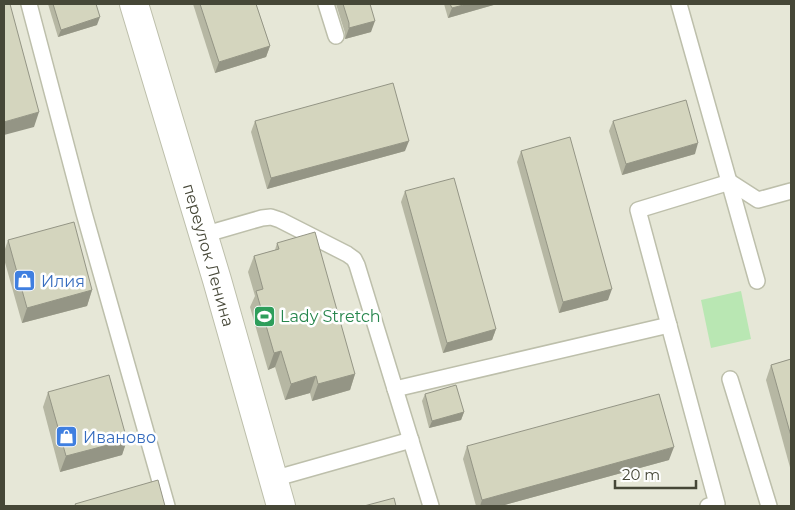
<svg xmlns="http://www.w3.org/2000/svg" width="795" height="510" font-family="Montserrat,sans-serif">
<style>
.residential{fill:#e6e7d7}
.green{fill:#b9e7b3}
.lines{fill:none;stroke-linecap:round;stroke-linejoin:round}
.lane-casing{stroke:#bdbfab;stroke-width:18}
.street-casing{stroke:#bdbfab;stroke-width:30}
.lane{stroke:#fff;stroke-width:15}
.street{stroke:#fff;stroke-width:28}
.wall{fill:#b6b7a3}
.shaded-wall{fill:#949585}
.building{fill:#d4d5be;stroke:#949585}
.labels{text-anchor:middle;stroke-width:5;stroke-linejoin:round;paint-order:stroke}
.street-label{font-size:16px;fill:#464737;stroke:#fff}
.shop-label{font-size:16px;fill:#366cbe;stroke:#fff;text-anchor:start}
.leisure-label{font-size:16px;fill:#27864d;stroke:#fff;text-anchor:start}
</style>
<rect width="100%" height="100%" fill="#f2f4e9"/>
<rect class="residential" x="4" y="4" width="787" height="502"/>
<path class="green" d="M741,291l10,48 -40,9 -10,-48z"/>
<g class="lines">
<defs>
<g id="lane">
<path d="M29,4l55,209 83,293"/>
<path d="M326,4l10,32"/>
<path d="M679,4l78,277"/>
<path d="M203,235l59,-17 9,-1 9,3 67,34 7,5 3,6 74,241"/>
<path d="M730,379l39,127"/>
<path d="M395,389l274,-64"/>
<path d="M273,479l138,-39"/>
<path d="M708,506l9,-2 -79,-294 92,-28 28,18 33,-9"/>
</g>
<path id="street" d="M134,4l83,276 64,226"/>
</defs>
<use href="#lane" class="lane-casing"/>
<use href="#street" class="street-casing"/>
<use href="#lane" class="lane"/>
<use href="#street" class="street"/>
</g>
<g class="wall">
<path d="M48,4h48l1,21 -39,12z"/>
<path d="M193,4h63l14,42 -4,11 -51,16z"/>
<path d="M336,4h34l1,28 -26,7v-6z"/>
<path d="M444,4h53l-49,14z"/>
<path d="M255,121l150,30 -138,38 -16,-57z"/>
<path d="M613,121l82,33 -73,21 -13,-44z"/>
<path d="M521,151l87,149 -49,13 -42,-151z"/>
<path d="M405,191l91,138 -4,11 -49,13 -42,-151z"/>
<path d="M8,240l84,50 -5,16 -65,17 -18,-64v-7z"/>
<path d="M277,243l78,131 -5,16 -38,11 -2,-8 -25,7 -10,-33 -7,3 -18,-63 5,-11 -7,-24 6,-16 21,-6z"/>
<path d="M791,359v112l-25,-91 5,-15z"/>
<path d="M48,392l79,48 -5,15 -62,17 -17,-65z"/>
<path d="M425,394l39,18 -3,8 -32,8 -7,-27z"/>
<path d="M467,446l202,14 -168,46h-25l-13,-47z"/>
</g>
<g class="shaded-wall">
<path d="M467,4h30l-49,14 4,-10z"/>
<path d="M100,17l-3,8 -39,12 3,-7z"/>
<path d="M375,21l-4,11 -26,7 4,-11z"/>
<path d="M270,46l-4,11 -51,16 4,-11z"/>
<path d="M39,112l-5,15 -30,8v-13z"/>
<path d="M409,141l-4,10 -138,38 4,-11z"/>
<path d="M698,143l-3,11 -73,21 4,-11z"/>
<path d="M612,289l-4,11 -49,13 4,-11z"/>
<path d="M92,290l-5,16 -65,17 5,-15z"/>
<path d="M496,329l-4,11 -49,13 4,-10z"/>
<path d="M281,351l-6,16 -7,3 6,-17z"/>
<path d="M355,374l-5,16 -38,11 6,-17z"/>
<path d="M316,376l-6,17 -25,7 6,-16z"/>
<path d="M464,412l-3,8 -32,8 3,-7z"/>
<path d="M127,440l-5,15 -62,17 6,-16z"/>
<path d="M674,447l-5,13 -168,46h-21l2,-6z"/>
</g>
<g class="building">
<path d="M4,4h6l29,108 -35,10z"/>
<path d="M53,4h43l4,13 -39,13z"/>
<path d="M200,4h56l14,42 -51,16z"/>
<path d="M343,4h27l5,17 -26,7v-5z"/>
<path d="M450,4h17l-15,4z"/>
<path d="M393,83l16,58 -138,37 -16,-57z"/>
<path d="M686,100l12,43 -72,21 -13,-43z"/>
<path d="M570,137l42,152 -49,13 -42,-151z"/>
<path d="M454,178l42,151 -49,14 -42,-152z"/>
<path d="M74,222l18,68 -65,18 -19,-68z"/>
<path d="M315,232l40,142 -37,10 -2,-8 -25,8 -10,-33 -7,2 -18,-62 7,-2 -9,-33 25,-7 -2,-6z"/>
<path d="M791,359v77l-20,-71z"/>
<path d="M109,375l18,65 -61,16 -18,-64z"/>
<path d="M456,385l8,27 -32,9 -7,-27z"/>
<path d="M659,394l15,53 -192,53 -15,-54z"/>
<path d="M158,480l7,26h-89l-1,-2z"/>
<path d="M394,498l2,8h-32z"/>
</g>
<defs>
<symbol id="shop-square" viewBox="-11 -11 22 22"><rect x="-9" y="-9" width="18" height="18" rx="4" fill="#3f7fe0" stroke="#fff"/><path d="M-5-2.5h2.3a2.7 3.5 0 0 1 5.4 0H5L5.5 6h-11ZM-1.5-2.5h3a1.5 2.3 0 0 0-3 0Z" fill="#fff"/></symbol>
<symbol id="stadium-square" viewBox="-11 -11 22 22"><rect x="-9" y="-9" width="18" height="18" rx="4" fill="#2e9e5b" stroke="#fff"/><path d="M0-5a6.5 5 0 1 0 0 10a6.5 5 0 1 0 0-10ZM-3.5-1.8h7v3.6h-7Z" fill="#fff"/></symbol>
</defs>
<g fill-rule="evenodd">
<use href="#shop-square" x="12" y="268" width="25" height="25"/>
<use href="#stadium-square" x="252" y="304" width="25" height="25"/>
<use href="#shop-square" x="54" y="424" width="25" height="25"/>
</g>
<g class="labels">
<g class="street-label">
<text transform="translate(209 255) rotate(74)" y="6">переулок Ленина</text>
</g>
<g class="shop-label">
<text x="41" y="287">Илия</text>
<text x="83" y="443">Иваново</text>
</g>
<g class="leisure-label">
<text x="280" y="322">Lady Stretch</text>
</g>
</g>
<rect width="795" height="510" fill="none" stroke="#464737" stroke-width="10"/>
<path d="M615 480v8h81v-8" fill="none" stroke="#464737" stroke-width="2.5"/>
<text x="622" y="480" font-size="15" fill="#464737" stroke="#ffffff" stroke-width="4" paint-order="stroke">20 m</text>
</svg>
